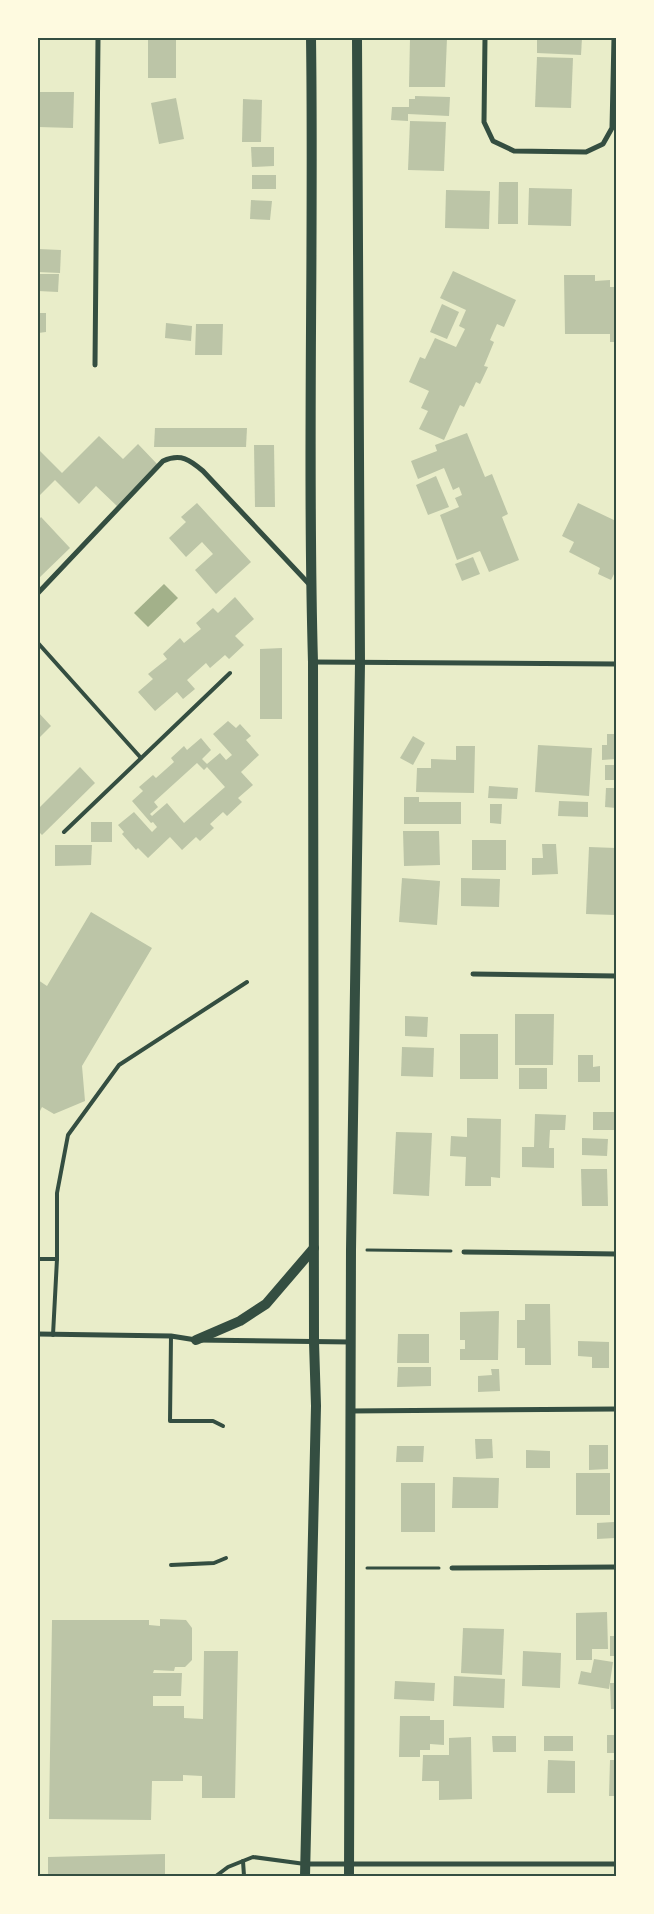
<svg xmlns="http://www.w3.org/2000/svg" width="654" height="1914" font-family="Montserrat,sans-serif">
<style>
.water{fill:#a3b18a}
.building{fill:#bcc5a7;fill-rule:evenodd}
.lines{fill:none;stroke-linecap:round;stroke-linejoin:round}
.path{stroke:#344e41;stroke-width:3}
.service{stroke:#344e41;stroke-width:4}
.minor{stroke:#344e41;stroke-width:5}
.secondary{stroke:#344e41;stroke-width:10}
.neatline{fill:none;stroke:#344e41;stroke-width:2}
</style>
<rect width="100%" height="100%" fill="#e9edc9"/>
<path class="water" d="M164,584l14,14 -30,29 -14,-14z"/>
<g class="building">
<rect x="148" y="38" width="28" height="40"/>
<path d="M410,38h37l-2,49h-36z"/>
<path d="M537,38h45l-1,17 -44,-2z"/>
<path d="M537,57l36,1 -2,50 -36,-1z"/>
<path d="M38,92h36l-1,36 -35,-1z"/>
<path d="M415,96l35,1 -1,19 -41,-2v7l-17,-1 1,-13h17v-8h6z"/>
<path d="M176,98l8,41 -25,5 -8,-41z"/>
<path d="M243,99l19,1 -1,42h-19z"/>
<path d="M410,121l36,1 -2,49 -36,-1z"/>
<path d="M251,147h23v19l-22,1z"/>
<rect x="252" y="175" width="24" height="14"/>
<path d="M499,182h19v42h-20z"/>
<path d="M529,188l43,1 -1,37 -43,-1z"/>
<path d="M615,188h1v37h-2z"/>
<path d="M446,190l44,1 -1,38 -44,-1z"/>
<path d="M251,200l21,1 -2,19 -20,-1z"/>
<path d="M38,249l23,1 -1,23 -22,-1z"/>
<path d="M453,271l63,29 -12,27 -7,-3 -7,16 4,2 -10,24 4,1 -8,17 -4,-2 -12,25 -4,-2 -16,35 -25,-11 9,-18 -7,-3 8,-17 -20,-9 11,-25 5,2 10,-21 21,9 9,-18 -6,-3 7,-16 -26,-12z"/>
<path d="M38,274h21l-1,18 -20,-1z"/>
<path d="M564,275h31v6l15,-1v7h4v-6h2v61h-6v-8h-45z"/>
<path d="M442,304l17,8 -12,27 -17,-7z"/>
<path d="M38,313h8v19l-8,1z"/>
<path d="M166,323l26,3 -1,15 -26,-3z"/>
<path d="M196,324h27l-1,31h-27z"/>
<path d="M155,428h92l-1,19h-92z"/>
<path d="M467,433l18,44 7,-3 16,40 -6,3 17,43 -30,12 -9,-21 -23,9 -17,-45 19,-8 -4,-9 7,-3 -3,-8 -6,3 -9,-22 -26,11 -7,-18 26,-10 -2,-6z"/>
<path d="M99,436l24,23 15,-15 20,21 -41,41 -21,-20 -17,18 -24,-24 -17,17v-48l24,24z"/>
<path d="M254,445h20l1,62h-20z"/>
<path d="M436,476l13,31 -21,8 -12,-30z"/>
<path d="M197,503l54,59 -35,32 -21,-24 18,-16 -11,-12 -16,15 -17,-19 17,-16 -5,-5z"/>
<path d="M578,503l38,18v49l-5,10 -13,-6 2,-6 -31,-16 5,-10 -12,-6z"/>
<path d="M41,517l29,31 -31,30 -1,-57z"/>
<path d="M473,557l7,17 -18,7 -7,-17z"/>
<path d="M235,597l19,22 -19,17 9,9 -15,14 -4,-4 -15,13 -4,-5 -19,17 8,9 -12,10 -6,-7 -22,19 -17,-19 15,-13 -5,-5 19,-15 -4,-5 17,-16 4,5 17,-14 -5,-6 17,-15 5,5z"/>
<path d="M282,648v71h-22v-70z"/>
<path d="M38,712l13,14 -13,13z"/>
<path d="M228,721l8,7 4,-4 11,12 -5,4 13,15 -18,17 12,13 -15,13 4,4 -15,14 -4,-4 -13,12 4,4 -14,13 -4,-4 -14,13 -12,-13 -22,21 -10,-10 -2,2 -14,-16 2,-2 -6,-7 16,-13 18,20 5,-5 -4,-5 -2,1 -19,-22 11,-10 -4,-4 14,-12 3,3 18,-16 -3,-4 13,-12 3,4 14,-12 10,12 -9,9 5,5 13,-11 6,7 6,-5 -19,-21zM197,763l7,7 3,-3 18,20 -41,36 -17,-20 -15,13 -2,-2 8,-7 -4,-5z"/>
<path d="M607,734h9v25l-14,1v-15h5z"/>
<path d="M413,736l12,7 -12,22 -13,-7z"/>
<path d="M538,745l54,3 -3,48 -54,-4z"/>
<path d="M456,746h19l-1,47 -58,-1 1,-24h14v-9l25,1z"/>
<rect x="605" y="765" width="11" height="15"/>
<path d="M80,767l15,16 -53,52 -4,-4v-22z"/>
<path d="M489,786l29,2 -1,11 -29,-1z"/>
<path d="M606,788h10v20l-11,-1z"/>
<path d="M404,797h15v5h42v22h-57z"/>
<path d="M559,801l29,1v15l-30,-1z"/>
<path d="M490,804h12l-1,20 -11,-1z"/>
<rect x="91" y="822" width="21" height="20"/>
<path d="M403,831h36l1,34 -36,1z"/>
<rect x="472" y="840" width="34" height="30"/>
<path d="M542,844h14l2,30 -26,1v-17h11z"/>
<path d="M55,845h37l-1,20 -36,1z"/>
<path d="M589,847l27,1 -1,67 -29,-1z"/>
<path d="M402,878l38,3 -3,44 -38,-3z"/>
<path d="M461,878l39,1 -1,28 -38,-1z"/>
<path d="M91,912l61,36 -70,118 3,35 -31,13 -12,-7 -4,8v-135l9,6z"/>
<path d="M515,1014h39l-1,51h-38z"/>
<path d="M405,1016l23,1 -1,20 -22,-1z"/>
<rect x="460" y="1034" width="38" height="45"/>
<path d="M402,1047l32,1 -1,29 -32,-1z"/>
<path d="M578,1055h15v12l7,-1v16h-22z"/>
<rect x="519" y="1068" width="28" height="21"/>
<rect x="593" y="1112" width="23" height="18"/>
<path d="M535,1114l31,1 -1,15h-15l-1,18h5v20l-32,-1v-20h12z"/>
<path d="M467,1118l34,1 -1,59 -9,-1v9h-26l1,-29 -16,-1 1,-20 16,1z"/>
<path d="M396,1132l36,1 -3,63 -36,-2z"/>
<path d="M582,1138l26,1 -1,17 -25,-1z"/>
<path d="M581,1169h26l1,37h-26z"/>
<path d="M525,1304h25l1,61h-26v-17h-8v-28h8z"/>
<path d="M499,1311l-1,49h-38v-11h5v-9h-5v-28z"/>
<path d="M398,1334h31v29h-32z"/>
<path d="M578,1341l31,1v26h-17v-11l-14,-1z"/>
<path d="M398,1367h33v19l-34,1z"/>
<path d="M491,1369h8l1,22 -22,1v-16l14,-1z"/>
<path d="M475,1439h17l1,19 -17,1z"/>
<path d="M589,1445h19v24l-19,1z"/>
<path d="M397,1446h27l-1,16h-27z"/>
<path d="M526,1450l24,1v17h-24z"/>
<rect x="576" y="1473" width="34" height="42"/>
<path d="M453,1477l46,1 -1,30h-46z"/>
<rect x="401" y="1483" width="34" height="49"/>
<path d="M614,1522l1,16 -18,1v-16z"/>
<path d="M607,1612l1,37h-16v11h-16v-47z"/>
<path d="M160,1619l26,1 6,8v32l-7,7h-10l-1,4 -20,-1 -1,3h29l-1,23h-28v10h31v12l19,1 1,-68h34l-3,147h-33v-22l-19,-1v6h-31l-1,39 -102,-1 3,-199h97v5l11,1z"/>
<path d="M463,1628l41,1 -2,46 -41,-2z"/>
<rect x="610" y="1636" width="6" height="20"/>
<path d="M523,1651l38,2 -1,35 -38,-2z"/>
<path d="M594,1659l19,3 -4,27 -31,-5 3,-13 10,2z"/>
<path d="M454,1676l51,3 -1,29 -51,-2z"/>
<path d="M395,1681l40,2 -1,18 -40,-2z"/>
<path d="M610,1683h6v26h-5z"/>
<path d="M400,1716h30v4h14v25l-14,-1v6h-10v7h-21z"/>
<rect x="607" y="1735" width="9" height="18"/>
<path d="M492,1736h24v16h-23z"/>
<rect x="544" y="1736" width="29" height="15"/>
<path d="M471,1737l1,62 -33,1v-19h-17l1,-26h26v-17z"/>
<path d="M548,1760l27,1v32h-28z"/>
<path d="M610,1760h6v36h-7z"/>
<path d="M165,1854v22h-117v-19z"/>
</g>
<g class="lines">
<g class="path">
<path d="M367,1250l84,1"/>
<path d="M367,1568h72"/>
</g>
<g class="service">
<path d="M38,643l103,115"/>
<path d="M64,832l166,-159"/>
<path d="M38,1259h19"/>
<path d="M53,1335l4,-76v-66l11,-58 51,-70 128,-83"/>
<path d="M171,1336l-1,85h43l10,5"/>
<path d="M171,1565l43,-2 12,-5"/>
<path d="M243,1861l1,15"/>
<path d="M216,1876l12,-9 25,-10 52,7"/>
</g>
<g class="minor">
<path d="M485,38l-1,84 9,19 21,10 72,1 17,-8 9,-16 2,-90"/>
<path d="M95,365l3,-327"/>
<path d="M38,593l125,-132c18,-8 27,-1 40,10l107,114"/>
<path d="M313,662l303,2"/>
<path d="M473,974l143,2"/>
<path d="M464,1252l152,2"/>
<path d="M38,1334l133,2 25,4 155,2"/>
<path d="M350,1411l266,-2"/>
<path d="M452,1568l164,-1"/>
<path d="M305,1864h311"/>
</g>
<g class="secondary">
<path d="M196,1340l44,-19 26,-17 48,-56"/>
<path d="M305,1876l11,-470 -2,-64 -1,-680c-6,-208 1,-416 -2,-624"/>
<path d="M349,1876l2,-626 9,-587 -3,-625"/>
</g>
</g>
<rect width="654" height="1914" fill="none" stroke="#fefae0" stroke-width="78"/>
<rect x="39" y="39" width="576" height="1836" class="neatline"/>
</svg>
